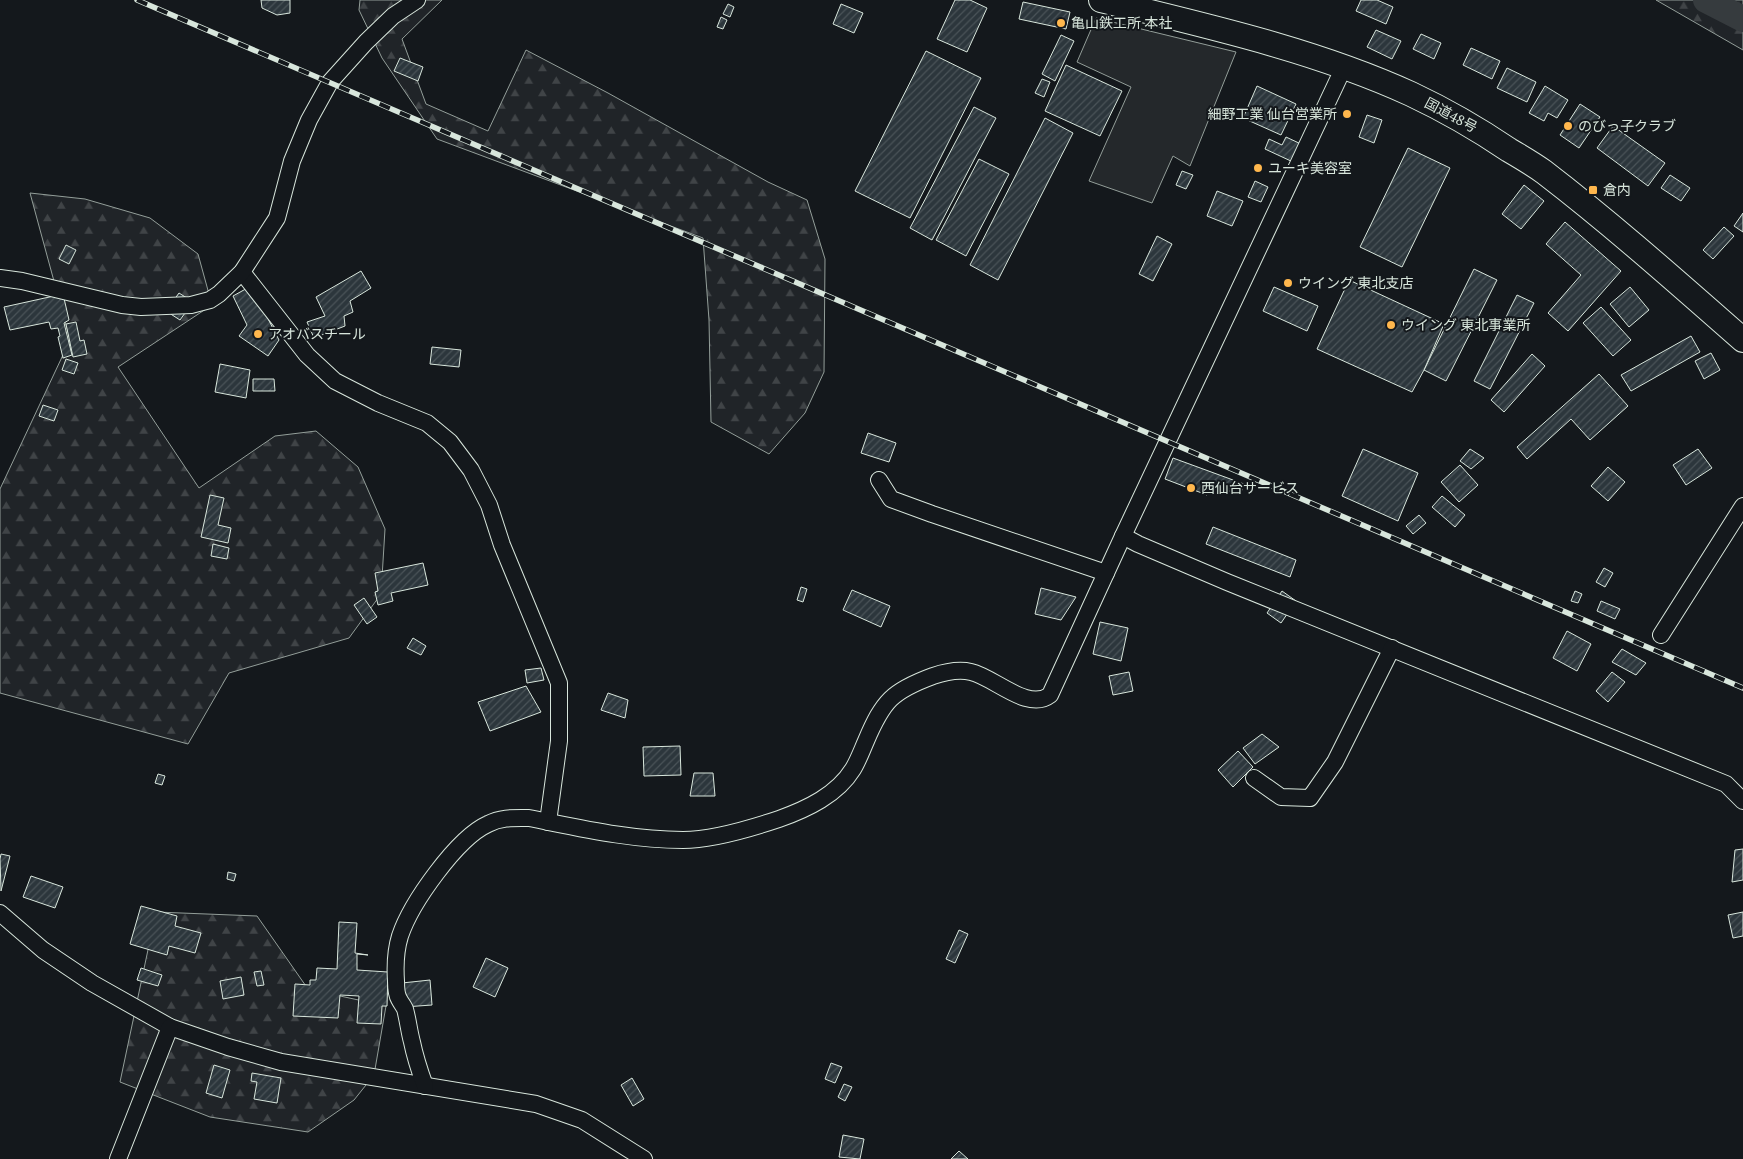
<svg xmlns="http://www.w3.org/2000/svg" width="1743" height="1159" font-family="'PT Serif','Noto Sans JP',serif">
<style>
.forest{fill:url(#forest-firs);stroke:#939e99}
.parking{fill:#24282b;stroke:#939e99}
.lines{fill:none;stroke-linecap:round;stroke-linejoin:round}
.river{stroke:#363b3e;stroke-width:26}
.building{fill:url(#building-hatch);stroke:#d8e6dc}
.minor-casing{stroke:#d8e6dc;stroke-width:18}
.highway-casing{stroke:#d8e6dc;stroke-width:26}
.minor{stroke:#14181c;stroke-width:16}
.highway{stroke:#14181c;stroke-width:24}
.rail-casing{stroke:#d8e6dc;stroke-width:5.5}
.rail{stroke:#14181c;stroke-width:4;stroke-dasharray:11;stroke-linecap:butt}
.poi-dot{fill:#ffb74d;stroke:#14181c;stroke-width:2}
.labels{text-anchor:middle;stroke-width:4;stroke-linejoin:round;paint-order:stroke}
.poi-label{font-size:14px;fill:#d8e6dc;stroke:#14181c;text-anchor:start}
.street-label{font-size:14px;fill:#d8e6dc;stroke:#14181c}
</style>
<defs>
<pattern id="forest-firs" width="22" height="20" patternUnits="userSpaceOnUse" patternTransform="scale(1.25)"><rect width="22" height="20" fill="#202428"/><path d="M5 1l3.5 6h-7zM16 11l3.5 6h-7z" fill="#404447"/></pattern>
<pattern id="building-hatch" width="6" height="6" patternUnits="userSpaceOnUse" patternTransform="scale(1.25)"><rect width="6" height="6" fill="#2c363c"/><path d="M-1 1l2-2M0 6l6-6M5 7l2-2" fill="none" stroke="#4a5358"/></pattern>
</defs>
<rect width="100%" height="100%" fill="#14181c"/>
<g class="forest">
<path d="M360,0h82l-40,39 24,65 62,27 38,-81 82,43 160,89 39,18 18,59 -1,113 -19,41 -36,41 -58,-32 -2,-102 -6,-82 -266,-99 -55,-81 -23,-48z"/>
<path d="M1656,0h87v50z"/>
<path d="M30,193l55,6 65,19 48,36 14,51 -94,62 81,121 76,-52 41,-5 42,36 27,62 -4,65 -32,44 -120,35 -41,71 -188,-51v-204l70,-149z"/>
<path d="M156,912l101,4 51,73 78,17 -12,69 -20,25 -46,32 -98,-15 -90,-35z"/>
</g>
<path class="parking" d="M1096,18l140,34 -46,114 -17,-10 -21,47 -63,-22 42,-94 -54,-25z"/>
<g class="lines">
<path class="river" d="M1706,0l37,19"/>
</g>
<g class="building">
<path d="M261,0h29v13l-13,2 -15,-7z"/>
<path d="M955,0h15l17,8 -20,44 -30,-13z"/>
<path d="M1361,0h16l16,7 -7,17 -30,-13z"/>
<path d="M1023,2l47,10 -4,17 -47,-10z"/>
<path d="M728,4l6,3 -4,10 -7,-3z"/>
<path d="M841,4l22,9 -9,20 -21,-9z"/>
<path d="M721,17l6,3 -4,9 -6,-2z"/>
<path d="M1376,30l25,11 -9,18 -25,-12z"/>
<path d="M1421,34l20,9 -7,16 -21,-10z"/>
<path d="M1061,35l13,6 -19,40 -13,-7z"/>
<path d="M1471,48l29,13 -8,18 -29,-14z"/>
<path d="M926,51l55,27 -71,140 -55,-27z"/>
<path d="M400,58l23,9 -5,14 -24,-10z"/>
<path d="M1066,65l56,26 -22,45 -55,-25z"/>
<path d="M1507,68l29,14 -9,20 -30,-14z"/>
<path d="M1042,79l8,3 -6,15 -9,-4z"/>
<path d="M1257,86l39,18 -15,31 -38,-17z"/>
<path d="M1545,86l23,14 -11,18 -9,-5 -4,8 -15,-8z"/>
<path d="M1580,104l20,13 -21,31 -19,-13z"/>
<path d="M974,107l22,11 -64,122 -22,-12z"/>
<path d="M1367,115l15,5 -8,23 -15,-6z"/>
<path d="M1045,118l28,15 -75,147 -28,-15z"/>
<path d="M1613,126l52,37 -17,23 -51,-38z"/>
<path d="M1286,137l15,7 -8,18 -28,-13 4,-10 13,6z"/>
<path d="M1408,148l42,20 -48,99 -42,-20z"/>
<path d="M979,159l30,15 -43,82 -30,-16z"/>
<path d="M1182,171l11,4 -7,14 -10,-4z"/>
<path d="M1670,175l20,13 -9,13 -20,-13z"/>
<path d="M1255,181l13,6 -7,15 -13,-5z"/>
<path d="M1524,185l20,16 -23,28 -19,-15z"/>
<path d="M1217,191l26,10 -11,25 -25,-10z"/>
<path d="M1743,213v19l-9,-6z"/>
<path d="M1565,222l56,49 -53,60 -20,-18 33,-38 -35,-31z"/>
<path d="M1724,227l10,9 -21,23 -10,-9z"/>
<path d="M1157,236l15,8 -19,37 -14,-7z"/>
<path d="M66,245l10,5 -7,14 -10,-5z"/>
<path d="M1474,269l23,11 -51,101 -22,-11z"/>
<path d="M361,271l10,17 -21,13 3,11 -9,4 1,10 -31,12 -7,-16 18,-6 -9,-19z"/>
<path d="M1349,280l95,44 -20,46 -12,22 -95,-43z"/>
<path d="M251,286l28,54 -11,16 -29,-20 8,-11 -14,-29z"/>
<path d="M1274,287l44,19 -11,25 -44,-20z"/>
<path d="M1630,287l19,23 -20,17 -19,-23z"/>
<path d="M179,293l14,9 -13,18 -14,-9z"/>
<path d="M63,294l6,26 -5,3 8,32 -9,3 -5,-21 2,-1 -2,-8 -7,1 -2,-7 -39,8 -6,-23z"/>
<path d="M1517,295l17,8 -44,86 -16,-8z"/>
<path d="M1601,307l30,33 -18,16 -30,-33z"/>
<path d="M76,322l4,19 4,-1 3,14 -14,3 -7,-33z"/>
<path d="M1691,336l9,16 -69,39 -10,-16z"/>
<path d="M432,347l29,3 -2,17 -29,-3z"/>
<path d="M1711,353l9,17 -16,9 -9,-18z"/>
<path d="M1532,354l13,12 -41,46 -13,-12z"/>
<path d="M66,359l12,4 -4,11 -12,-4z"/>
<path d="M220,364l30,6 -4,28 -31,-6z"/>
<path d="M1599,374l29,32 -38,34 -19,-21 -44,40 -10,-12z"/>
<path d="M253,379h21l1,12h-22z"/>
<path d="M43,405l15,5 -4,11 -15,-5z"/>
<path d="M868,433l28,10 -7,19 -28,-9z"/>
<path d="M1363,449l55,24 -20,48 -56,-25z"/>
<path d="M1470,449l14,9 -13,11 -11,-8z"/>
<path d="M1698,449l14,19 -26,17 -13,-20z"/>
<path d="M1173,458l71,26 -4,11 -29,-11 -4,11 -42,-16z"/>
<path d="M1460,465l18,20 -19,17 -18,-20z"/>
<path d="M1608,467l17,15 -17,19 -17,-15z"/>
<path d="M210,495l14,3 -6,27 13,3 -3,15 -27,-6z"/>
<path d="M1442,496l23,19 -10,12 -23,-20z"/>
<path d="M1419,515l7,8 -13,11 -7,-8z"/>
<path d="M1213,527l83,33 -6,17 -84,-33z"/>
<path d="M213,544l16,4 -2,11 -16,-3z"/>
<path d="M423,563l5,22 -37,8 2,8 -15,4 -3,-13 3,-1 -3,-18z"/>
<path d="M1604,568l9,5 -8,14 -9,-5z"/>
<path d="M801,587l6,2 -4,13 -6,-2z"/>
<path d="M1041,588l35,9 -15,23 -26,-6z"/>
<path d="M852,590l38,16 -9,21 -38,-17z"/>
<path d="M1282,591l14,10 -15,22 -14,-10z"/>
<path d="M1575,591l7,3 -4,9 -7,-2z"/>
<path d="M364,598l13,19 -10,7 -13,-19z"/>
<path d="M1601,601l19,8 -5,10 -18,-8z"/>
<path d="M1100,622l28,6 -7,33 -28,-7z"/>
<path d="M1567,631l24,13 -14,27 -24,-13z"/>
<path d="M413,638l13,8 -5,9 -14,-7z"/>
<path d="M1622,649l24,14 -10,12 -24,-13z"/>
<path d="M541,668l3,12 -17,3 -2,-13z"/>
<path d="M1129,672l4,19 -20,4 -4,-19z"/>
<path d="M1612,672l13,10 -17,20 -12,-11z"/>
<path d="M526,686l15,26 -51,19 -12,-29z"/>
<path d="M608,693l20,7 -3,18 -24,-8z"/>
<path d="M1262,734l17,13 -24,17 -12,-16z"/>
<path d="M680,746l1,29 -37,1 -1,-29z"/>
<path d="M1238,751l15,16 -20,20 -15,-17z"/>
<path d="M694,773h19l2,23h-25z"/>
<path d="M158,774l7,2 -3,9 -7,-2z"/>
<path d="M1743,849v31l-11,2 3,-32z"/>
<path d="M1,854l9,2 -9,35 -1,-32z"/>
<path d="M228,872l8,2 -2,7 -7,-2z"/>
<path d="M31,876l32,11 -8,21 -32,-11z"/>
<path d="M141,906l36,10 -2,10 26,7 -6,20 -26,-7 -2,9 -37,-11z"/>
<path d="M1743,912v24l-10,2 -5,-23z"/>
<path d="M339,922l18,1 -2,30 13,2 -11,-1v16l31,2 -1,34h-5l-1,18 -24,-1 2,-27 -19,-1 -2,23 -45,-2 2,-32 15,1v-5h6l1,-12 20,1z"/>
<path d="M959,930l9,4 -13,29 -9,-4z"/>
<path d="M486,958l22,10 -13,29 -22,-10z"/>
<path d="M141,968l21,7 -4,11 -21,-6z"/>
<path d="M261,971l3,14 -7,1 -3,-14z"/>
<path d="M241,977l3,18 -21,4 -3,-18z"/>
<path d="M430,980l2,25 -28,2 -2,-24z"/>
<path d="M831,1063l11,4 -7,16 -10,-4z"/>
<path d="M214,1065l16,5 -8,28 -16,-5z"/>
<path d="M252,1073l29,5 -4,25 -23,-4 3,-17 -6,-1z"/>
<path d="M632,1078l12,21 -11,7 -12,-21z"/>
<path d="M844,1084l8,3 -7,14 -7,-4z"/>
<path d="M843,1135l21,4 -4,20 -21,-2z"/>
<path d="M959,1151l9,8h-17z"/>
</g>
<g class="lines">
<defs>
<g id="minor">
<path d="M242,272l65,83 28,26 43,22 49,20 23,19 21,28 18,35 13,40 57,138v58l-11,81"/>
<path d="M0,278l22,3 100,24 19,2 50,-2 19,-5 9,-6 23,-22 35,-54 15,-57 17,-41 21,-38 36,-40 27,-26 24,-16"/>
<path d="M879,480l12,19 41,15 174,59"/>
<path d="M1123,536l15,8 89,38 499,202 17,17"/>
<path d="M1661,635l82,-129"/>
<path d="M1254,778l27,19 29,1 25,-36 57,-114"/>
<path d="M0,913l43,37 49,33 78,44 58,20 53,15 255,42 46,16 62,39"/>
<path d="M425,1086c-5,-14 -10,-29 -13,-44 -3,-11 -4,-22 -7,-33 -2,-4 -4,-6 -6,-10 -3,-5 -3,-13 -3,-18 -1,-15 0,-32 4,-45 11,-33 57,-98 88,-112 13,-7 27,-6 41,-6 51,10 102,22 154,22 29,0 69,-12 96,-21 28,-10 58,-24 74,-50 5,-8 9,-19 13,-28 17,-40 26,-50 67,-65 12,-4 25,-7 38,-4 23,5 57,40 79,23l73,-159 221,-469"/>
<path d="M118,1159l52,-132"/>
</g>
<path id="highway" d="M1101,0c102,25 214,50 310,94 34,16 67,35 98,56 12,7 24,14 35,22 69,53 134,111 199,168"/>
</defs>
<use href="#minor" class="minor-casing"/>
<use href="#highway" class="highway-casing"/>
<use href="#minor" class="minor"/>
<use href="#highway" class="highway"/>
<defs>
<path id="rail" d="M137,0l1606,688"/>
</defs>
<use href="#rail" class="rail-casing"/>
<use href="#rail" class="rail"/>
</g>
<g class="poi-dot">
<circle cx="1061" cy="23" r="5"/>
<circle cx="1347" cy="114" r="5"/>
<circle cx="1568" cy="126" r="5"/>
<circle cx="1258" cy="168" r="5"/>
<rect x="1588" y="185" width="10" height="10" rx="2.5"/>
<circle cx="1288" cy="283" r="5"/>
<circle cx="1391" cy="325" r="5"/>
<circle cx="258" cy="334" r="5"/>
<circle cx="1191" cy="488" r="5"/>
</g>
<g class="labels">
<g class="poi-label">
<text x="1071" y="28">亀山鉄工所 本社</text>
<text x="1337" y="119" text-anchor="end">細野工業 仙台営業所</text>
<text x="1578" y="131">のびっ子クラブ</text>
<text x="1268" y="173">ユーキ美容室</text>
<text x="1603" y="195">倉内</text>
<text x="1298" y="288">ウイング 東北支店</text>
<text x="1401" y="330">ウイング 東北事業所</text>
<text x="268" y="339">アオバスチール</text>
<text x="1201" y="493">西仙台サービス</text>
</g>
<g class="street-label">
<text transform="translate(1451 115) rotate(28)" y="5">国道48号</text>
</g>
</g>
</svg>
